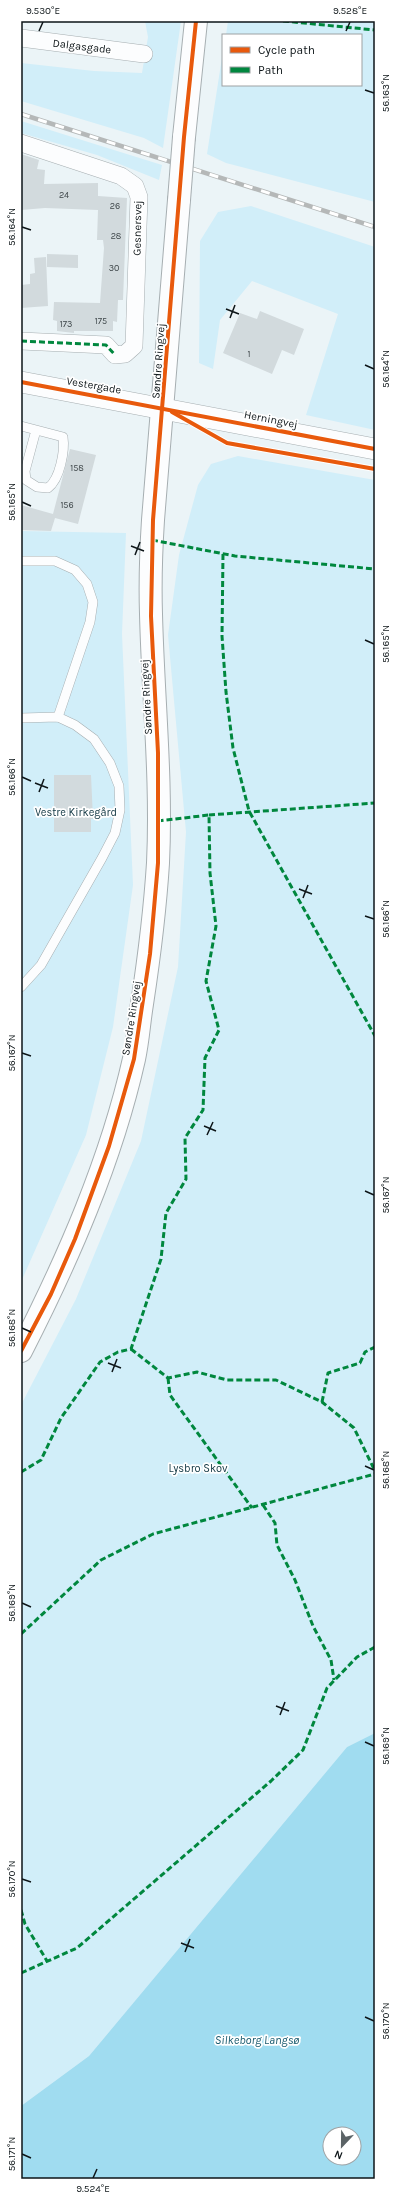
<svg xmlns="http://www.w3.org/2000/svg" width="396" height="2200" font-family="Karla,sans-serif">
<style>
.green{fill:#d1eef9}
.water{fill:#a0dcf0;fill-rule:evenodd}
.building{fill:#d2dadd}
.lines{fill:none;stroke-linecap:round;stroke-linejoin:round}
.service-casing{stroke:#a6aeb1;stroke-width:10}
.minor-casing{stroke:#a6aeb1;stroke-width:18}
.tertiary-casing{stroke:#a6aeb1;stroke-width:22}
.primary-casing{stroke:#a6aeb1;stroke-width:24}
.service{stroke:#fcfdfe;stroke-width:9}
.minor{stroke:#fcfdfe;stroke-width:17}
.tertiary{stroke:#fcfdfe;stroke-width:21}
.primary{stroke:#fcfdfe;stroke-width:22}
.rail-casing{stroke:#b5b8b8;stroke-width:4.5}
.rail{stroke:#fff;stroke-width:3;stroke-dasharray:9;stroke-linecap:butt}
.primary-bridge-casing{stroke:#a6aeb1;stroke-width:24;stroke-linecap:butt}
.primary-bridge{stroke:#fcfdfe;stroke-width:22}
.quiet{stroke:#00873e;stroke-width:3;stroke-dasharray:6 3;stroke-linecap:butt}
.cycleway-casing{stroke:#fff;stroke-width:6}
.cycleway{stroke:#e8590c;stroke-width:4}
.ticks{fill:none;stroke:#0d1518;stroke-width:1.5}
.labels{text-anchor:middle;stroke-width:3.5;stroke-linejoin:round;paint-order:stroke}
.number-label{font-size:9px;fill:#3f474a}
.street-label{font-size:11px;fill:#0d1518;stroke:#fff}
.park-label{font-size:11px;fill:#103642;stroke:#fff}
.water-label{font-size:12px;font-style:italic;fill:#185a6e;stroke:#fff}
.neatline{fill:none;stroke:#0d1518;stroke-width:1.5}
.ticks-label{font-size:10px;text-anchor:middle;fill:#0d1518}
</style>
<rect width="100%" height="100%" fill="#ebf4f7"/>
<g class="green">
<path d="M145,21h36l-18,127 -19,-10 -123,-37v-38l73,8 48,2 6,-36z"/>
<path d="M228,21h147v181l-149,-39 -19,-9 16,-103v34h138v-50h-135z"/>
<path d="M21,121l141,44 -3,15 -62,-25 -76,-22z"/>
<path d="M251,206l124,41v183l-69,-15 32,-101 -86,-33 -32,39 -7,49 -14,-6 1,-122 18,-29z"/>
<path d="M238,456l137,24v1253l-28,14 -258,309 -68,50v-701l55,-106 65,-158 37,-174 8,-135 -18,-197 11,-80 19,-70 13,-21z"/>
<path d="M21,531l105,2 -4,101 11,251 -20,142 -27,108 -65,147z"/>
</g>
<path class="water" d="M375,1733v446h-354v-73l68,-50 258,-309zM330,2134h24v24h-24z"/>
<g class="building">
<path d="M21,154l18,6 -2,9 8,1 -1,14 54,-1v13l29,2 -4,102h-5l-1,22 -4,-1v10h-39v2l-17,-2v-10l-4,-1 1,-18 46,1 4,-55 -1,-8h-6l1,-30 -53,-2 -24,2z"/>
<path d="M47,254l31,1v13l-31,-1z"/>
<path d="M46,257l2,49 -27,2v-23l9,-1v-10l5,-1 -1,-15z"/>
<path d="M260,311l44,18 -10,26 -12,-5 -10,24 -49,-21 17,-40 17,6z"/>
<path d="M70,449l26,6 -18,69 -23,-6 -4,13 -30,-1v-25l32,9z"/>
<path d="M54,775h37l2,44h-2v13h-37z"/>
</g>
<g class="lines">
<defs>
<g id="service">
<path d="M21,426l42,11c2,14 -3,42 -15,51l-11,-1 -11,-7 -1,-9 11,-41"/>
<path d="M21,561h34l20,9 12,14 6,18 -3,20 -32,95"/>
<path d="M21,718l37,-1 17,8 19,14 16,24 9,23 1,24 -5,23 -13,25 -61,107 -20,22"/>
</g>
<g id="minor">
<path d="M21,38l123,16"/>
<path d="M21,143l100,33 14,10 4,11 -5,149 -9,8 -10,1 -9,-10 -85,-4"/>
</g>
<path id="tertiary" d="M21,382l354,67"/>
<g id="primary">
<path d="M184,137l12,-116"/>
<path d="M21,1351c47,-92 90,-190 113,-292 4,-18 5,-37 8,-55 7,-46 13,-94 16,-141 4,-83 -5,-166 -7,-249 -1,-31 0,-63 2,-94l26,-320"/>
</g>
</defs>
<use href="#service" class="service-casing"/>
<use href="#minor" class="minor-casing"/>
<use href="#tertiary" class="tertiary-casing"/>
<use href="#primary" class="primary-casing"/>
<use href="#service" class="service"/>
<use href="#minor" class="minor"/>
<use href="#tertiary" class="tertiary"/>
<use href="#primary" class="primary"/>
<defs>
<path id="rail" d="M21,114l354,113"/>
</defs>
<use href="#rail" class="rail-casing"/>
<use href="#rail" class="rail"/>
<defs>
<path id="primary-bridge" d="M179,200l5,-63"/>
</defs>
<use href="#primary-bridge" class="primary-bridge-casing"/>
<use href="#primary-bridge" class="primary-bridge"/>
<g class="quiet">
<path d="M283,21l92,9"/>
<path d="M21,341l85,4 9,10"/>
<path d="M152,540l83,16 140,13"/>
<path d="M223,554l-1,82 4,56 7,56 16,63 126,225"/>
<path d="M209,815l166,-12"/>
<path d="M131,1349l37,29 29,-6 30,8h49l46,22 32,26 21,43"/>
<path d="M168,1378l2,17 82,113"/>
<path d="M322,1402l6,-29 32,-10 5,-11 10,-5"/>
<path d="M21,1472l20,-12 20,-42 39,-56 18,-10 13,-3 30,-90 5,-46 20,-34 -1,-41 18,-28 2,-52 14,-28 -13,-49 10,-55 -6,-53 -1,-58 -51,6"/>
<path d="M263,1505l12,18 2,22 18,35 18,46 18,34 3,20"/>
<path d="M21,1634l80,-74 52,-26 222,-60"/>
<path d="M21,1910l4,14 22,37"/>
<path d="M21,1973l56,-25 194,-167 32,-31 24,-62 30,-31 18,-10"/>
</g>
<defs>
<g id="cycleway">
<path d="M21,382l354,67"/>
<path d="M172,412l55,31 148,26"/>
<path d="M21,1351l30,-57 24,-55 34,-93 25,-87 16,-105 8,-91v-110l-7,-137 2,-96 31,-383 12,-116"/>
</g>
</defs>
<use href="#cycleway" class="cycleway-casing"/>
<use href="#cycleway" class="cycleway"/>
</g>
<path class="ticks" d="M39,31l4,-9M346,31l4,-9M365,90l9,3M22,227l9,3M226,309l13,5M230,318l5,-13M365,365l9,4M22,502l9,4M131,546l13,5M135,555l5,-13M365,640l9,4M22,777l9,4M35,783l13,5M39,792l5,-13M299,889l13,5M303,898l5,-13M365,916l9,3M22,1053l9,3M204,1126l12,5M207,1135l6,-13M365,1191l9,4M22,1328l9,4M108,1363l13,5M112,1372l5,-13M365,1466l9,4M22,1603l9,4M276,1706l13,5M280,1715l5,-13M365,1742l9,4M22,1879l9,3M181,1943l13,5M185,1952l5,-13M365,2017l9,4M22,2154l9,4M93,2178l4,-9"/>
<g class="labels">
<g class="number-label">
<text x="64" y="198">24</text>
<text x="115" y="209">26</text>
<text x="116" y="239">28</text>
<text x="114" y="271">30</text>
<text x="101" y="324">175</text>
<text x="66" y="327">173</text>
<text x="249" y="357">1</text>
<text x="77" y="471">158</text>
<text x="67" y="508">156</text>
</g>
<g class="street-label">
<text transform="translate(82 46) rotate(7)" y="4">Dalgasgade</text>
<text transform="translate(137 228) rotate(-89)" y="4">Gesnersvej</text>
<text transform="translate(158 361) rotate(-86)" y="4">Søndre Ringvej</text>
<text transform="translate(94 385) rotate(10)" y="4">Vestergade</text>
<text transform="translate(271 419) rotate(11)" y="4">Herningvej</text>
<text transform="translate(146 697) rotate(-93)" y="4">Søndre Ringvej</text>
<text transform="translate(131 1018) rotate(-81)" y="4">Søndre Ringvej</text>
</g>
<g class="park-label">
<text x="76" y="816">Vestre Kirkegård</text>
<text x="198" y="1472">Lysbro Skov</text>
</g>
<g class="water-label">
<text x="257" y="2044">Silkeborg Langsø</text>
</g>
</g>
<rect width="396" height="2200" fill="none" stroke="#ffffff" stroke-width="44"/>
<rect x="222" y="34" width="140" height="52" fill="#ffffff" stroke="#9ea1a3"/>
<rect x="230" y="47" width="20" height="6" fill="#e8590c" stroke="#9ea1a3"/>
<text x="258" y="54" font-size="12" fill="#0d1518">Cycle path</text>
<rect x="230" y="67" width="20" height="6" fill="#00873e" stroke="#9ea1a3"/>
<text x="258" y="74" font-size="12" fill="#0d1518">Path</text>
<g transform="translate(342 2146) rotate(202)"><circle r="19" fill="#ffffff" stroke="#9ea1a3"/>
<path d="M0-3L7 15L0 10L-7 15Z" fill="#5b6366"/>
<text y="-6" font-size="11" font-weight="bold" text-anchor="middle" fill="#0d1518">N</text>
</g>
<rect x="22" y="22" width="352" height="2156" class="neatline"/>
<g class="ticks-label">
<text x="43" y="14">9.530°E</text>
<text x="350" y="14">9.528°E</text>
<text transform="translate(385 93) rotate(-90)" y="4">56.163°N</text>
<text transform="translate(11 227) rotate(-90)" y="4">56.164°N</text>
<text transform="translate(385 369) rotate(-90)" y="4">56.164°N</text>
<text transform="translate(11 502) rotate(-90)" y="4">56.165°N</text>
<text transform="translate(385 644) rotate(-90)" y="4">56.165°N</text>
<text transform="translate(11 777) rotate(-90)" y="4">56.166°N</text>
<text transform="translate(385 919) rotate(-90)" y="4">56.166°N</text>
<text transform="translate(11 1053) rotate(-90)" y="4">56.167°N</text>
<text transform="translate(385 1195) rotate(-90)" y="4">56.167°N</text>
<text transform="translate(11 1328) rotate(-90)" y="4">56.168°N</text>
<text transform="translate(385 1470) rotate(-90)" y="4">56.168°N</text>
<text transform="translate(11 1603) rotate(-90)" y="4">56.169°N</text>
<text transform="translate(385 1746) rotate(-90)" y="4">56.169°N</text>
<text transform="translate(11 1879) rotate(-90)" y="4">56.170°N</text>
<text transform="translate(385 2021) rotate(-90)" y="4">56.170°N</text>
<text transform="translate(11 2154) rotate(-90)" y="4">56.171°N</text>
<text x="93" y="2192">9.524°E</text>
</g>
</svg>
